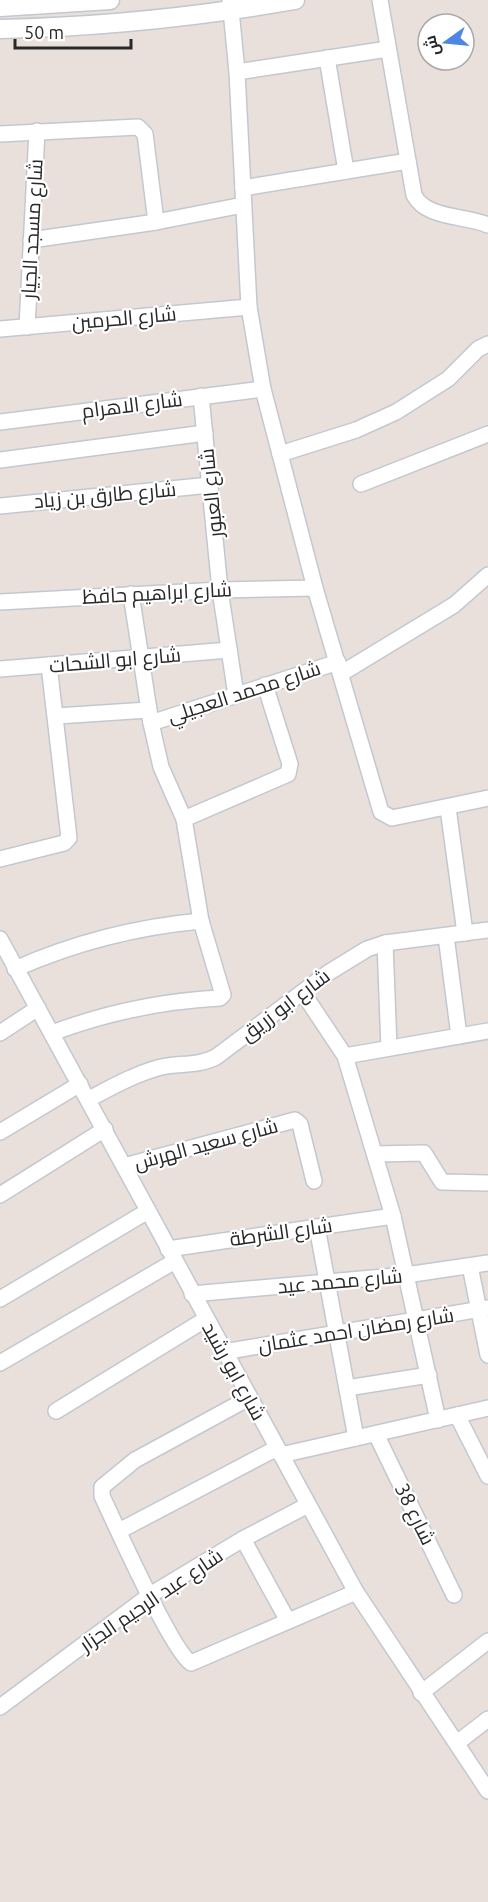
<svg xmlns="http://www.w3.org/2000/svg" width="488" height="1902" font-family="Ubuntu,Cairo,sans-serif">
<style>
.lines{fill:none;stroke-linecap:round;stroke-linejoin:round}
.minor-casing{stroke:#c3c8d0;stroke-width:18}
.tertiary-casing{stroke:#c3c8d0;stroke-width:21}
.minor{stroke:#fff;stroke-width:15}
.tertiary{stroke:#fff;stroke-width:18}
.labels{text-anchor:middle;stroke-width:4.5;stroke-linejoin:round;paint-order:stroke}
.street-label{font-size:20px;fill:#282828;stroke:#fff}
</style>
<rect width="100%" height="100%" fill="#e9e0db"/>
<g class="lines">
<defs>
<g id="minor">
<path d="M230,0l7,72 12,235 14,82 52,199 66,224 11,6 96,-20"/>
<path d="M380,0l34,195c12,24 51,20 74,30"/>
<path d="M327,58l19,113"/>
<path d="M237,72l151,-23"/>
<path d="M0,134l138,-7 7,7 11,88 87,-17"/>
<path d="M243,188l165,-27"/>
<path d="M31,240l125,-18"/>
<path d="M27,327l10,-196"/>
<path d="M0,329l249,-22"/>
<path d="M201,396l19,194 16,105"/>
<path d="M0,422l263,-33"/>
<path d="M280,454l76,-24 40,-18 52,-33 30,-30 10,-5"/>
<path d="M0,460l205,-27"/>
<path d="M361,484l127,-50"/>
<path d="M0,506l210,-21"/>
<path d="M0,602l220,-12 95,-2"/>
<path d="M0,669l229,-19"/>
<path d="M342,673l112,-68 34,-30"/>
<path d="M57,716l91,-6"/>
<path d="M151,723l187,-61"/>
<path d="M448,808l17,125"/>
<path d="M184,819l104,-45 2,-10 -25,-79"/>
<path d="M0,859l64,-16 5,-5 -20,-173"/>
<path d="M446,936l13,100"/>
<path d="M0,939l356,653 132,199"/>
<path d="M385,943l4,105"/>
<path d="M15,969c61,-27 120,-42 186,-48"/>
<path d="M303,993l42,63 48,160 45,204"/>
<path d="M0,1033l38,-25"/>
<path d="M52,1033c56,-21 109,-32 168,-35l3,-3 -22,-74 -17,-102 -23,-52 -10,-44 -20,-129"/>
<path d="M345,1056l143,-25"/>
<path d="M89,1099c23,-12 46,-25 72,-32 18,-4 38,-1 55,-10l112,-84 39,-24 18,-6 103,-13"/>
<path d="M0,1132l80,-48"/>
<path d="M375,1154l49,-1 18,29 46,1"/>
<path d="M124,1166l171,-46 5,4 14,57"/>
<path d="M0,1195l105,-66"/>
<path d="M317,1227l39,211"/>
<path d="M168,1249l225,-33"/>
<path d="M470,1266l18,89"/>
<path d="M192,1294l214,-19 82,-12"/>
<path d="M0,1299l148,-88"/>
<path d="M223,1352l265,-44"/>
<path d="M0,1363l175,-102"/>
<path d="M347,1388l82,-13"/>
<path d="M249,1398l-114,62 -33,27v9c13,28 70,155 89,167l165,-71"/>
<path d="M56,1411l150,-92"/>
<path d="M457,1415l31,61"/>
<path d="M376,1434l78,161"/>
<path d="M281,1455l207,-47"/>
<path d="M119,1531l158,-83"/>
<path d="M243,1539l45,82"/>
<path d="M421,1693l67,-52"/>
<path d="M0,1707l150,-112 93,-56 65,-34"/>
<path d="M457,1743l31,-24"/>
</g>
<g id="tertiary">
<path d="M0,7l110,-7"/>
<path d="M0,29c99,-2 197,-12 295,-29"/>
</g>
</defs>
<use href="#minor" class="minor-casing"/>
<use href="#tertiary" class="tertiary-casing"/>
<use href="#minor" class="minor"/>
<use href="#tertiary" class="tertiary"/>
</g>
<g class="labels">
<g class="street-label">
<text transform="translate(32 229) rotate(-87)" y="7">شارع مسجد الجيار</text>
<text transform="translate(124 318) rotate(-5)" y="7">شارع الحرمين</text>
<text transform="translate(132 405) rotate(-7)" y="7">شارع الاهرام</text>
<text transform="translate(211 493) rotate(-96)" y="7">شارع العبور</text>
<text transform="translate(105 495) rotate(-5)" y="7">شارع طارق بن زياد</text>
<text transform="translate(157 593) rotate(-3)" y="7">شارع ابراهيم حافظ</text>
<text transform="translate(115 660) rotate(-5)" y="7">شارع ابو الشحات</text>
<text transform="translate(244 692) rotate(-18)" y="7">شارع محمد العجيلي</text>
<text transform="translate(285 1005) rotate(-37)" y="7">شارع ابو زريق</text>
<text transform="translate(206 1144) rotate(-15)" y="7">شارع سعيد الهرش</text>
<text transform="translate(281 1232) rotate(-8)" y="7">شارع الشرطة</text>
<text transform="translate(340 1281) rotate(-5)" y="7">شارع محمد عيد</text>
<text transform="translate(356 1330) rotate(-9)" y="7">شارع رمضان احمد عثمان</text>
<text transform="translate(234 1371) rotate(61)" y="7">شارع ابو رشيد</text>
<text transform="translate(415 1514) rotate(64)" y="7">شارع 38</text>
<text transform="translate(151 1600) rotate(-34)" y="7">شارع عبد الرحيم الجزار</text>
</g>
</g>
<g transform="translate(446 42) rotate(255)"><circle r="28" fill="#ffffff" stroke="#a9a9a9" stroke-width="1.5"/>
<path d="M0-4.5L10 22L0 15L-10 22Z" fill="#4d86e3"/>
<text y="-9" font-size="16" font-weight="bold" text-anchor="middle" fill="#282828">ش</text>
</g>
<path d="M15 39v9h116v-9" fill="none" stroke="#282828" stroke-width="3"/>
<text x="24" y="39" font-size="18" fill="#282828" stroke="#ffffff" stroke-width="4.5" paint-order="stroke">50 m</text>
</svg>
